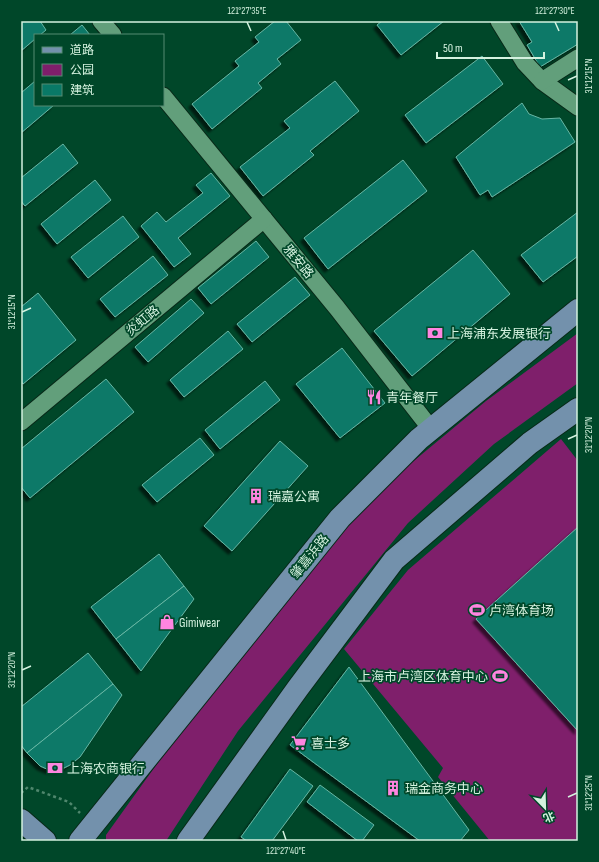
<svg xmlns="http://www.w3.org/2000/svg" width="599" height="862" font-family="'Sofia Sans Condensed','Noto Sans SC',sans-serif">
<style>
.green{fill:#7f1f6b}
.building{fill:#097967;stroke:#68b6a4;filter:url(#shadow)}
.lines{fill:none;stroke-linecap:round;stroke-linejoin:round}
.minor-casing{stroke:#082918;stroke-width:19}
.major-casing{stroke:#082918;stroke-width:24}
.path{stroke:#4f876d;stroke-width:2.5;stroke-dasharray:3 3;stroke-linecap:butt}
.minor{stroke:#629f7b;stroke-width:17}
.major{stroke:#7391ac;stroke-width:22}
.ticks{fill:none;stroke:#d4f2df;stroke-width:1.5}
.labels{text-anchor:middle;stroke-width:3.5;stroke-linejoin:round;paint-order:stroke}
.street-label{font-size:13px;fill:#d4f2df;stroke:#004729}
.poi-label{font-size:13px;fill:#d4f2df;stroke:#004729;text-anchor:start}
.neatline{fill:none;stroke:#d4f2df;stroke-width:1.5}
.ticks-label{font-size:10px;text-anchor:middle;fill:#d4f2df}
</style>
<defs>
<filter id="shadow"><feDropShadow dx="-3.5" dy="3.5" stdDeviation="1" flood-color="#0009"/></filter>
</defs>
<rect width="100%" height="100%" fill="#004729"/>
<g class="green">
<path d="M578,333v50l-84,61 -86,79 -170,208 -72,110h-60v-6l94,-131 25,-25 11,-28 121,-143 129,-107z"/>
<path d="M561,439l17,22v380h-88l-52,-64 5,-9 -99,-119 64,-79z"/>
</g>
<g class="building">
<path d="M21,21h19l6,9 -6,5h-5v4l-14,12z"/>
<path d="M275,21h11l15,19 -24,19 4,5 -23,19 4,5 -50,41 -20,-25 47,-38 -4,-5 24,-19 -4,-5z"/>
<path d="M382,21h62l-43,34 -24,-30z"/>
<path d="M519,21h59v23l-38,23 -13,-22 5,-3z"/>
<path d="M82,25l8,10h-20z"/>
<path d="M482,56l21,28 -77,59 -21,-28z"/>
<path d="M35,81v24h19l-33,28v-40z"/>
<path d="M335,81l24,30 -49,40 4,4 -51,41 -23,-29 50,-39 -6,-7z"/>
<path d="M522,103l7,11 13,5 18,-1 15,24 -83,55 -4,-7 -8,5 -24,-38z"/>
<path d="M63,144l15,19 -53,43 -4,-5v-23z"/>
<path d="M403,160l24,31 -99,78 -24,-31z"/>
<path d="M211,173l19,23 -52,42 13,16 -17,13 -33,-41 16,-14 9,10 37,-29 -7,-8z"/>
<path d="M95,180l16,20 -54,44 -16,-20z"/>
<path d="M578,212v44l-35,26 -22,-27z"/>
<path d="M123,216l16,21 -51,41 -17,-21z"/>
<path d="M256,241l13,16 -58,47 -13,-16z"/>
<path d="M473,250l37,44 -98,82 -38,-45z"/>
<path d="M153,256l15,19 -53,42 -15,-18z"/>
<path d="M295,277l15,18 -58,47 -15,-18z"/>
<path d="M38,293l38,47 -53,44 -2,-3v-74z"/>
<path d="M191,299l13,14 -56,49 -13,-15z"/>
<path d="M228,331l15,18 -59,48 -14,-17z"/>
<path d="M342,348l43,55 -45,35 -44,-54z"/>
<path d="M106,379l28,33 -104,86 -9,-11v-38z"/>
<path d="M265,381l15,19 -60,49 -15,-19z"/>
<path d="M200,438l14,17 -57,47 -15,-17z"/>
<path d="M280,441l28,25 -76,85 -28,-25z"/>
<path d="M578,527v204l-102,-112z"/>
<path d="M159,554l25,32 -68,53 -25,-32z"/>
<path d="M184,586l10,13 -53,72 -25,-32z"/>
<path d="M88,653l25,31 -86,69 -6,-8v-38z"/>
<path d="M349,667l120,163 -9,11h-40l-130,-96z"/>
<path d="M113,684l9,11 -42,62 -10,8 -10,5h-11l-9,-4 -13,-13z"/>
<path d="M290,769l23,17 -41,55h-25l-6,-4z"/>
<path d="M320,785l54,40 -12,16h-4l-51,-39z"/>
</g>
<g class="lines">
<defs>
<g id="minor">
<path d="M101,21l12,14"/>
<path d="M499,21l26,42 17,18 36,26"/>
<path d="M542,81l36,-23"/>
<path d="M163,96l174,212 94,121"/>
<path d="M21,422l243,-203"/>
</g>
<g id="major">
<path d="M21,820l24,21"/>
<path d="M80,841l260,-323 79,-79 159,-129"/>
<path d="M188,841l110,-153 96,-128 136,-117 48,-34"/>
</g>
</defs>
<use href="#minor" class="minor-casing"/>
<use href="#major" class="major-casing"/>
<path class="path" d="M21,793l7,-6 41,15 11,11"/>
<use href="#minor" class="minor"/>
<use href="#major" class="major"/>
</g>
<path class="ticks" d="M247,22l4,9M555,22l4,9M568,80l9,-4M22,312l9,-4M568,439l9,-4M22,670l9,-4M568,797l9,-4M283,831l3,9"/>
<defs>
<symbol id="bank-bare" viewBox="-9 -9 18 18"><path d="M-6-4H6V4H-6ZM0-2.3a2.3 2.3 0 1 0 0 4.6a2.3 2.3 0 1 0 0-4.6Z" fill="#fe85e0" stroke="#004729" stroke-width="2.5" paint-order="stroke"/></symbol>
<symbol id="restaurant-bare" viewBox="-9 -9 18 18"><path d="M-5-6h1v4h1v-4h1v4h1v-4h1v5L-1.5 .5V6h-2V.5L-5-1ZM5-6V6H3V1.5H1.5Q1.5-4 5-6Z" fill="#fe85e0" stroke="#004729" stroke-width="2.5" paint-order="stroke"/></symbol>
<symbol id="building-bare" viewBox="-9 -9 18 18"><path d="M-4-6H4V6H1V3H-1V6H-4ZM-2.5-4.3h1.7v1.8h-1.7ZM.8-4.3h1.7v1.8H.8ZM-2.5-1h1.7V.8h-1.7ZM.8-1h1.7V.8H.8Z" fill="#fe85e0" stroke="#004729" stroke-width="2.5" paint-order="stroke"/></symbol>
<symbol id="stadium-bare" viewBox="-9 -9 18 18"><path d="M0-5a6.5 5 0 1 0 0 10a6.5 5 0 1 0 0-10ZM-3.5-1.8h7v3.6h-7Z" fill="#fe85e0" stroke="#004729" stroke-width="2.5" paint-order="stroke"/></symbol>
<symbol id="shop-bare" viewBox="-9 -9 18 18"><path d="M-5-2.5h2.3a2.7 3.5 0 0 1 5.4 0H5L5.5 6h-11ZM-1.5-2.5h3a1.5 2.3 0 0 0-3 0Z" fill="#fe85e0" stroke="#004729" stroke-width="2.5" paint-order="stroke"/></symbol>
<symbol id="supermarket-bare" viewBox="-9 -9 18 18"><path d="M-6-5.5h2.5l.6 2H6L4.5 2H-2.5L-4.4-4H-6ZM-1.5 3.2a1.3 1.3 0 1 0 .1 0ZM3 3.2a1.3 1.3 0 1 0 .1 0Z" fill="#fe85e0" stroke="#004729" stroke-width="2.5" paint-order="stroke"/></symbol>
</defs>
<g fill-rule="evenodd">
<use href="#bank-bare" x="424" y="322" width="22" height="22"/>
<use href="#restaurant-bare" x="363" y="386" width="22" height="22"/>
<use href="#building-bare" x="245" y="485" width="22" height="22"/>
<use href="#stadium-bare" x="466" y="599" width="22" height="22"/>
<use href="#shop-bare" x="156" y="611" width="22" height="22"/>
<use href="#stadium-bare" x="489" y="665" width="22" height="22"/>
<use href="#supermarket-bare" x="288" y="732" width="22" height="22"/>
<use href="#bank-bare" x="44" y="757" width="22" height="22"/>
<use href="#building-bare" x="382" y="777" width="22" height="22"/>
</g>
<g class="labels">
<g class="street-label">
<text transform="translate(299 261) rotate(50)" y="5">雅安路</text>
<text transform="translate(142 320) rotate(-40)" y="5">炎虹路</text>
<text transform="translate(309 556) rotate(-51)" y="5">肇嘉浜路</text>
</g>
<g class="poi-label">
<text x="447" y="338">上海浦东发展银行</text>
<text x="386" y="402">青年餐厅</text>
<text x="268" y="501">瑞嘉公寓</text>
<text x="489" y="615">卢湾体育场</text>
<text x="179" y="627">Gimiwear</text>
<text x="488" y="681" text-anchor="end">上海市卢湾区体育中心</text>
<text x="311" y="748">喜士多</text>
<text x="67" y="773">上海农商银行</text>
<text x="405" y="793">瑞金商务中心</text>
</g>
</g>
<rect width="599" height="862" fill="none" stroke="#004729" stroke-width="44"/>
<rect x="34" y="34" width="130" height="72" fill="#004729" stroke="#558b72"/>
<rect x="42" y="47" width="20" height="6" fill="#7391ac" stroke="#558b72"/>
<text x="70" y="54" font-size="12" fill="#d4f2df">道路</text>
<rect x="42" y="64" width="20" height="12" fill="#7f1f6b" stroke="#558b72"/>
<text x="70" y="74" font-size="12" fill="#d4f2df">公园</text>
<rect x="42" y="84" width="20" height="12" fill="#097967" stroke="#558b72"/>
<text x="70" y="94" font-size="12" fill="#d4f2df">建筑</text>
<g transform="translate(545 808) rotate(157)" stroke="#004729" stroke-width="3" paint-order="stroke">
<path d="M0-3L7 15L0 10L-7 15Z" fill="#d4f2df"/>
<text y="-6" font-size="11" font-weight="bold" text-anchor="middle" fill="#d4f2df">北</text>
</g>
<path d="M437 52v6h107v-6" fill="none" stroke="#d4f2df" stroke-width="2"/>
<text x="443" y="52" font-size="12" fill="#d4f2df" stroke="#004729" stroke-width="3" paint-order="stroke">50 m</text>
<rect x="22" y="22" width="555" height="818" class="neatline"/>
<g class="ticks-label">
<text x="247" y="14">121°27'35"E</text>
<text x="555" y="14">121°27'30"E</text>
<text transform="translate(588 76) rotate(-90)" y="4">31°12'15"N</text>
<text transform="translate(11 312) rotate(-90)" y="4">31°12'15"N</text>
<text transform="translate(588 435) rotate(-90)" y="4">31°12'20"N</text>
<text transform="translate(11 670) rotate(-90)" y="4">31°12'20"N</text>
<text transform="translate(588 793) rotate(-90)" y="4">31°12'25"N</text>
<text x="286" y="854">121°27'40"E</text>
</g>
</svg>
